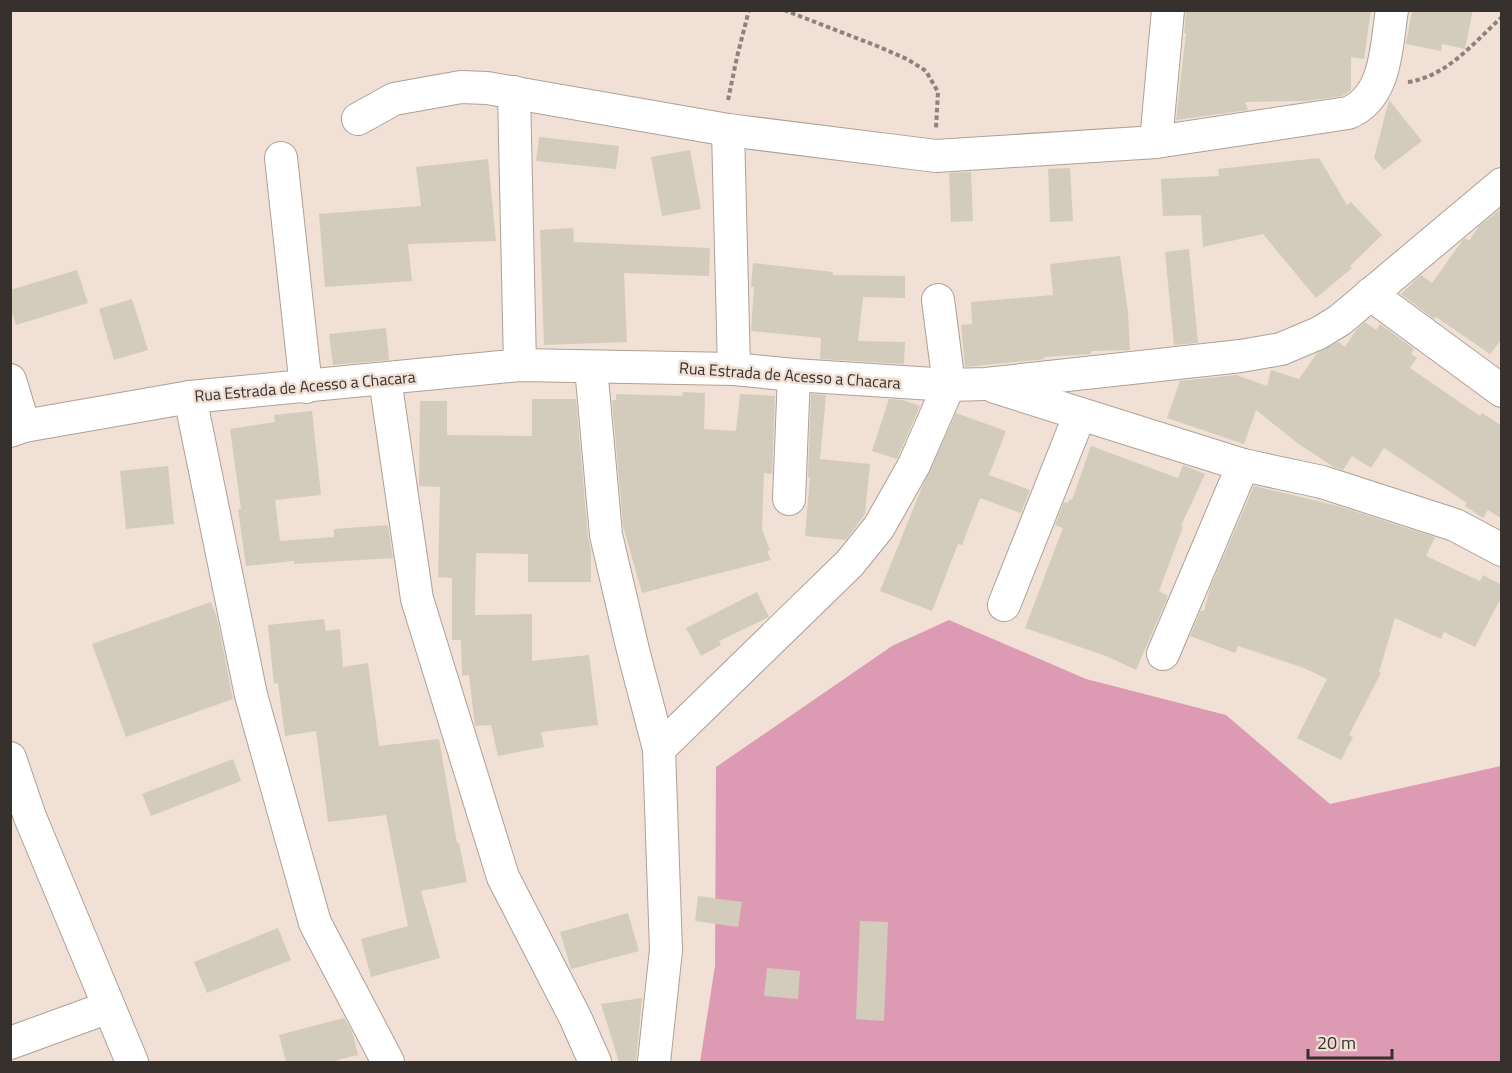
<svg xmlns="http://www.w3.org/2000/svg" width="1512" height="1073" font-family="'Titillium Web',sans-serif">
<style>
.green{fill:#dd9bb3}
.building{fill:#d3ccbc}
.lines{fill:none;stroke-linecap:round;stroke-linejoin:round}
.street-casing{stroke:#afa096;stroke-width:34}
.path{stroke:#8e837c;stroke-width:4;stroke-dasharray:4.5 3;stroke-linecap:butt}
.street{stroke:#fff;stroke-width:32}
.labels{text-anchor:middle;stroke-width:5;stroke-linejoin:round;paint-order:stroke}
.street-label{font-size:16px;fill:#37312d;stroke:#f0e0d5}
</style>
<rect width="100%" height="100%" fill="#f0e0d5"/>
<path class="green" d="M949,620l137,59 140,36 104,89 171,-38v296h-801l15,-96 1,-199 176,-121z"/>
<g class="building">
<path d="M1186,10h185l-7,49 -13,-2v33l-9,6 -37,5 -60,1 3,8 -72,10 10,-87h-2z"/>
<path d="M1412,10h61l-8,39 -23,-5 -1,7 -35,-7z"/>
<path d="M1389,100l33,41 -38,29 -10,-12z"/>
<path d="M539,137l80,9 -3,23 -80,-8z"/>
<path d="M690,150l11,59 -39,7 -11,-59z"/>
<path d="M1319,158l28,47 4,-3 31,33 -32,31 2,2 -36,30 -53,-64 -60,13 -2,-32 -38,1 -2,-37 58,-3 -1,-7z"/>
<path d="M488,159l8,82 -88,3 4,37 -87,6 -6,-73 102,-8 -5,-39z"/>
<path d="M1070,168l3,53 -23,1 -2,-53z"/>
<path d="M971,172l2,49 -22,1 -2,-49z"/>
<path d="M1502,208v131l-12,15 -54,-37 -2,2 -33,-25 20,-19 11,8 30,-42 3,-3 4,3 10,-15z"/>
<path d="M573,228l1,14 136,6 -1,28 -85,-3 3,69 -83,3 -4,-115z"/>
<path d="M1189,249l9,94 -24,2 -9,-93z"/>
<path d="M1120,256l8,56 2,38 -39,1v3l-47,3 1,2 -80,8 -4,-42 11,-1 -1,-22 82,-7 -3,-31z"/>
<path d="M753,263l80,9v3l72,1v22l-42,-1 -5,44 47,1 -1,22 -84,-5 1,-21 -70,-7 3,-44h-3z"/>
<path d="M77,270l11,33 -72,22 -6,-17v-18z"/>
<path d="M132,299l16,51 -34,10 -15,-51z"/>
<path d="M1365,322l11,8 4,-6 34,25 -3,5 6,4 -7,10 70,48 2,-3 20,13v93l-14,-9 -5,8 -18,-12 2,-3 -83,-55 -13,20 -19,-12 -9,14 -9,-3 -34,-22 -44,-35 -12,34 -77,-26 13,-37 56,-6 31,11 4,-16 28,9 18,-26 21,-11 7,5 11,-17z"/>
<path d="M386,328l3,32 -56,5 -4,-31z"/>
<path d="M683,392l22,1 -1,36 32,2 4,-37 35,2 -3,78 -8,-1 -2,56 8,21 -3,1 4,9 -129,33 -19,-67 -11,-126h4v-6l66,2z"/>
<path d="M811,394l15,1 -6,64 50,5 -5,50 -19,26 -41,-4 5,-59h-2z"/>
<path d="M532,399h44l12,138 3,14v31h-63v-28l-52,-1 -1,62 57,-1v47l57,-6 9,70 -57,7 3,15 -46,9 -7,-31 -16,1 -6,-51 -7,1 -1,-36h-9v-62l-14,-1 2,-90 -21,-1 1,-85h27v34l85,1z"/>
<path d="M889,399l14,1 17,6 -23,53 -25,-8z"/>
<path d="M312,411l9,84 -46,5 5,41 54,-4v-8l54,-4 5,33 -99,6v-3l-48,5 -8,-57h3l-11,-80 45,-7 -1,-7z"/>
<path d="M956,413l50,18 -17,44 41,15 -9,23 -41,-15 -18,47 -4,-1 -26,67 -52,-20 42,-104z"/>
<path d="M1091,446l87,32 5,-13 22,9 -24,52 2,1 -24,64 9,5 -32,74 -30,-14 -81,-28 38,-100 -8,-3 9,-23 4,1 2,-4 2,1z"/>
<path d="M168,466l6,58 -48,5 -6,-58z"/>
<path d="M1254,486l84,20 97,31 -9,19 54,25 3,-6 19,10v11l-27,51 -31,-15 -3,7 -46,-21 -16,54 2,1 -32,62 4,2 -12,23 -44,-22 30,-59 -23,-11 -66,-22 -3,7 -45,-17 11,-26 3,1 6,-23z"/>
<path d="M757,592l12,25 -50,24 2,4 -20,11 -15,-28z"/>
<path d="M211,602l6,16 16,81 -107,38 -34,-93z"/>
<path d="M324,619l2,12 14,-2 3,38 25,-4 11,83 60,-7 18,104h2l8,39 -46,9 19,67 -69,19 -10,-38 47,-13 -22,-111 -58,7 -12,-91 -31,5 -7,-53 -4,1 -6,-59z"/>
<path d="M233,759l8,22 -90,35 -9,-22z"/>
<path d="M698,896l44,6 -4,25 -43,-6z"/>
<path d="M628,913l11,38 -68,18 -11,-37z"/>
<path d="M860,921l28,1 -4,99 -28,-2z"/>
<path d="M278,928l13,32 -84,33 -13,-31z"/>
<path d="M767,968l33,3 -2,28 -34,-3z"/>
<path d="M642,998l-6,64h-17l-18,-58z"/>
<path d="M344,1018l8,13 6,24 -28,7h-44l-7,-27z"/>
</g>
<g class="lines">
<defs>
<g id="street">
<path d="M514,92l6,273"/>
<path d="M358,119l36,-20 67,-12 26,1 241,42 208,26 220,-14 192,-29c39,-16 38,-66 44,-103"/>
<path d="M728,130l6,239"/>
<path d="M1156,142l12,-132"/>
<path d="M281,158l25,229"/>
<path d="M1370,294l132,97"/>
<path d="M591,367l15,168 27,115 26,99 7,201 -12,112"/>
<path d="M385,379l32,220 86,278 72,140 20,45"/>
<path d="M10,380l14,46"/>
<path d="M995,387l248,78 79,17 133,43 47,25"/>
<path d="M190,397l61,298 64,228 73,139"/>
<path d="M10,431l14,-5 166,-29 330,-32 214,4 60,6 155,10 37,-1 255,-28 40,-7 38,-16 21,-13 162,-136"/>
<path d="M789,499l5,-124"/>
<path d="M1004,605l76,-191"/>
<path d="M1163,654l80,-189"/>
<path d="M659,749l191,-186 29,-36 35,-62 35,-80 -11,-85"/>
<path d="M10,758l20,59 102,245"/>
<path d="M10,1043l99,-36"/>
</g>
</defs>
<use href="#street" class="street-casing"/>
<g class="path">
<path d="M784,10l93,36 30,13 19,12 12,21 -2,36"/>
<path d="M1408,82c40,-6 65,-39 94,-65"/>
<path d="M728,100l9,-43 12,-47"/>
</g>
<use href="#street" class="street"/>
</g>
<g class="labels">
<g class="street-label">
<text transform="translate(790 375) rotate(4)" y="6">Rua Estrada de Acesso a Chacara</text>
<text transform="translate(305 386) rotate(-5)" y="6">Rua Estrada de Acesso a Chacara</text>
</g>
</g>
<rect width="1512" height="1073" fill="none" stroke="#37312d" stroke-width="24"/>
<path d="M1308 1049v9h84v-9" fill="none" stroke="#37312d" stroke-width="3"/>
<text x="1317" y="1049" font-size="18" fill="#37312d" stroke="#f0e0d5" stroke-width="4.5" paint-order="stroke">20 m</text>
</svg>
